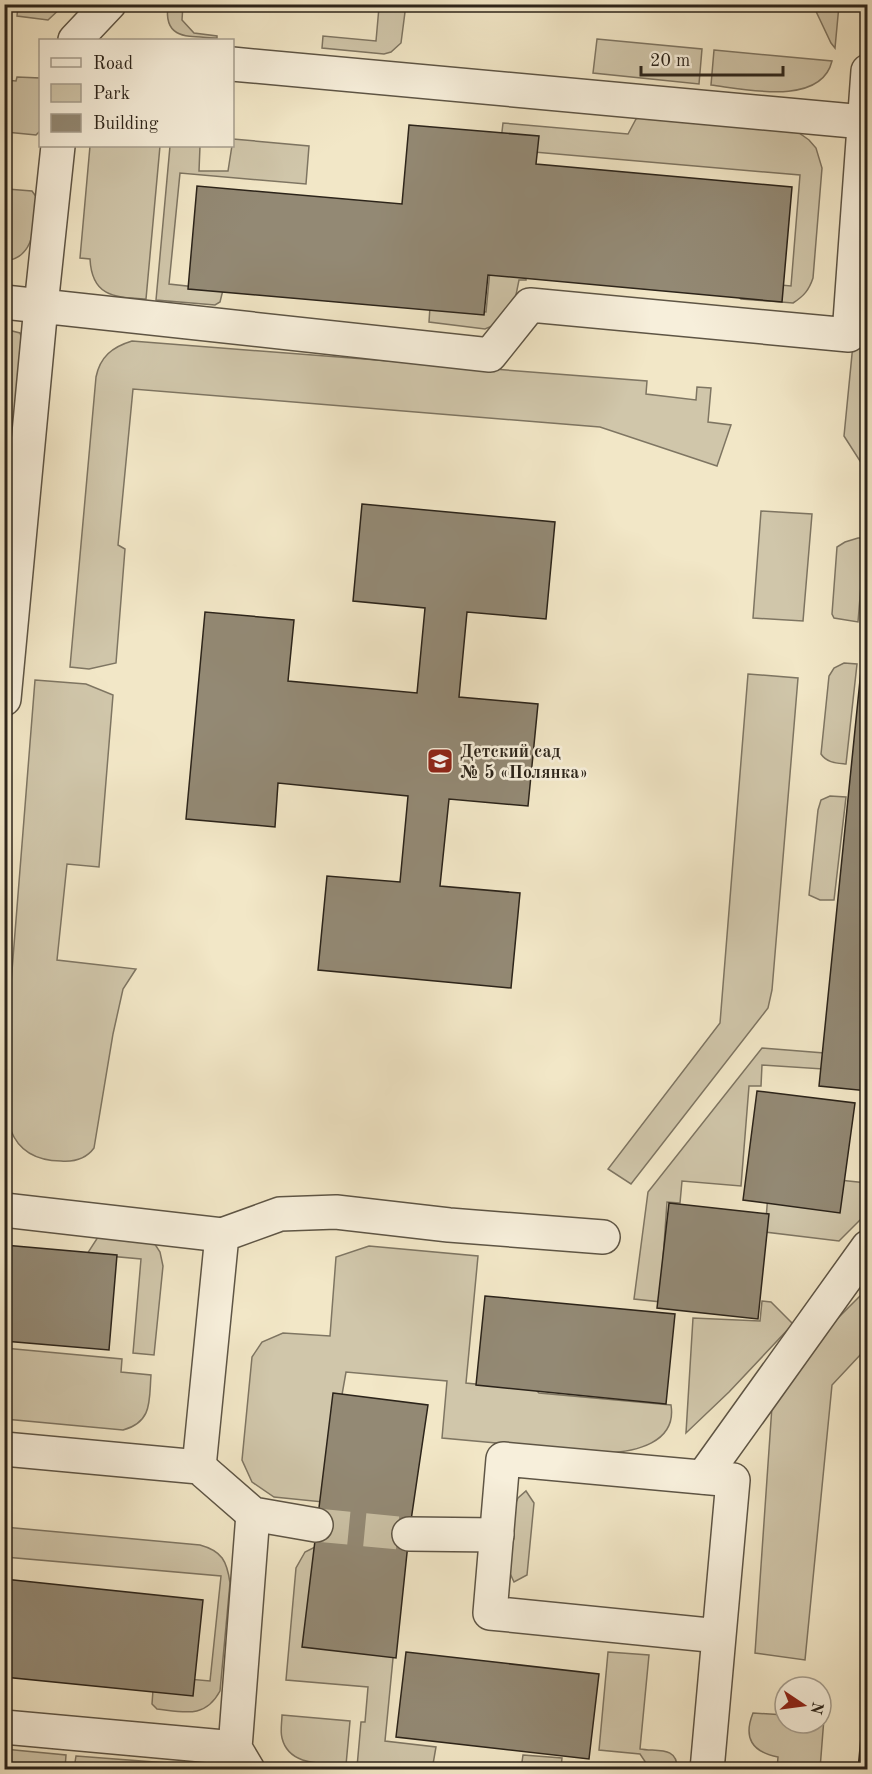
<svg xmlns="http://www.w3.org/2000/svg" width="872" height="1774" font-family="'Old Standard TT',serif">
<style>
.green{fill:#d0c6aa;stroke:#7e7562;stroke-width:1.5}
.building{fill:#938974;stroke:#2c241a;stroke-width:1.5}
.lines{fill:none;stroke-linecap:round;stroke-linejoin:round}
.minor-tunnel{stroke:#cac0a4;stroke-width:33;stroke-dasharray:33 16;stroke-linecap:butt}
.minor-casing{stroke:#5e5545;stroke-width:36}
.minor{stroke:#f7efdb;stroke-width:33}
.labels{text-anchor:middle;stroke-width:5;stroke-linejoin:round;paint-order:stroke}
.poi-label{font-size:18px;font-weight:bold;fill:#2c241a;stroke:#f7efdb;text-anchor:start}
</style>
<rect width="100%" height="100%" fill="#f2e7c7"/>
<filter id="stains"><feTurbulence type="fractalNoise" baseFrequency=".00333" numOctaves="4"/><feColorMatrix values="0 0 0 0 .2 0 0 0 0 .09 0 0 0 0 .02 0 0 0 .5 -.17"/></filter>
<radialGradient id="worn" r=".72"><stop offset=".6" stop-color="#630" stop-opacity="0"/><stop offset="1" stop-color="#630" stop-opacity=".3"/></radialGradient>
<g class="green">
<path d="M403,4l2,8 -4,31 -10,9 -7,2 -62,-6 1,-12 53,5 3,-34 -18,-2z"/>
<path d="M18,5v-1l46,1 -16,15 -31,-4z"/>
<path d="M168,5h15l-1,15 12,13 23,3v2c-27,-2 -54,3 -49,-33z"/>
<path d="M813,5h26l-4,43 -4,-5z"/>
<path d="M597,39l105,10 -3,35 -106,-11z"/>
<path d="M714,50l118,11c-11,46 -88,28 -121,24z"/>
<path d="M17,77l23,1v53l-4,4 -30,-3 2,-28 -3,-6v-18l11,1z"/>
<path d="M644,115l148,13 17,12 7,8 6,20 -9,110c-4,12 -9,18 -20,25l-52,-4 -5,-4 1,-14 54,5 9,-111 -300,-26 3,-26 125,11 8,-15z"/>
<path d="M233,139l76,7 -3,38 -126,-11 -11,111 54,6 -3,12 -5,3 -59,-5 14,-154h30l-1,25h29z"/>
<path d="M90,146h70l-14,153c-30,-2 -54,-1 -56,-40l-10,-1z"/>
<path d="M7,189l25,2 5,7c-3,25 -1,60 -32,63l-1,-44z"/>
<path d="M491,260l35,3v17h-7l-4,20 -18,24 -12,5 -56,-7 1,-15 56,5z"/>
<path d="M867,308v164l-23,-36 10,-102z"/>
<path d="M4,329l16,4 2,6 -6,80 -8,5 -4,-1z"/>
<path d="M132,341l515,40 -1,13 50,6 1,-13 14,1 -3,34 23,3 -14,41 -117,-39 -467,-38 -15,156 7,4 -9,114 -27,6 -19,-2 26,-290c4,-20 16,-30 36,-36z"/>
<path d="M761,511l51,3 -9,107 -50,-3z"/>
<path d="M858,538h10l-1,11h-3l-6,73 -24,-4 -2,-4 5,-67 8,-5z"/>
<path d="M844,663l13,1 -11,100c-10,-1 -19,-1 -25,-10l8,-78 5,-8z"/>
<path d="M748,674l50,4 -26,312 -4,18 -137,176 -23,-15 112,-146z"/>
<path d="M35,680l51,4 27,11 -14,172 -32,-3 -10,96 79,9 -13,20 -10,45 -19,114c-8,11 -20,14 -33,13 -61,-1 -57,-55 -56,-102z"/>
<path d="M830,796l16,1 -12,103h-14l-11,-5 9,-85 3,-10z"/>
<path d="M762,1048l62,5 -1,16 -61,-4 -1,21h-12l-8,100 -59,-5 -2,22 -13,-1 -6,86 10,15 -37,-4 14,-107z"/>
<path d="M839,1180l28,3v30l-28,28 -74,-9 3,-38z"/>
<path d="M98,1237l53,1 9,14 3,14 -9,89 -21,-2 8,-94 -54,-5z"/>
<path d="M369,1246l109,10 -12,127 70,7 3,3 132,12c6,38 -36,47 -66,48l-163,-15 5,-57 -101,-9 -23,130 -49,-5 -22,-15 -10,-22 10,-103 10,-15 21,-9 47,3 6,-79z"/>
<path d="M867,1289v64h-5l-30,32 -27,275 -50,-7 17,-247 8,-30z"/>
<path d="M762,1301l9,1 22,22 -64,68 -43,41 7,-115 67,3z"/>
<path d="M4,1348l118,11 -1,13 30,3c-2,25 2,47 -28,55l-118,-11z"/>
<path d="M526,1491l8,12 -7,72 -13,7 -6,-13 4,-58 6,-13z"/>
<path d="M4,1527l196,18c22,6 27,16 30,38l-10,108c-15,28 -36,21 -63,18l-5,-5 2,-28 56,5 11,-105 -216,-19z"/>
<path d="M323,1543l71,105 -9,93 51,6 -4,23h-43l-32,-3 4,-45h4l3,-35 -82,-7 10,-112 9,-16z"/>
<path d="M608,1652l41,3 -9,94c17,3 38,-3 37,20h-27l-10,-15 -41,-4z"/>
<path d="M753,1713l32,2v8h36v-6l3,1 -4,51h-43l1,-12c-26,-5 -35,-19 -25,-44z"/>
<path d="M282,1715l68,6 -4,44c-22,-2 -57,2 -64,-27 -2,-7 0,-16 0,-23z"/>
<path d="M4,1749l62,6 -1,14h-60z"/>
<path d="M523,1755l39,3 -1,11h-40z"/>
<path d="M76,1756l92,7 13,6h-107z"/>
</g>
<g class="building">
<path d="M409,125l130,11 -3,28 256,23 -10,115 -294,-27 -4,40 -296,-26 9,-103 205,18z"/>
<path d="M362,504l193,18 -9,97 -79,-7 -8,85 79,7 -10,102 -79,-7 -9,87 80,7 -9,95 -193,-18 9,-94 73,6 8,-86 -130,-13 -3,44 -89,-8 19,-207 89,8 -6,61 129,12 8,-85 -72,-7z"/>
<path d="M868,601v490l-49,-5z"/>
<path d="M757,1091l98,12 -15,110 -97,-13z"/>
<path d="M669,1203l100,11 -11,105 -101,-11z"/>
<path d="M4,1245l113,10 -8,95 -105,-9z"/>
<path d="M485,1296l190,18 -9,90 -190,-19z"/>
<path d="M333,1393l95,12 -19,129 -13,124 -94,-11z"/>
<path d="M4,1579l199,21 -10,96 -189,-19z"/>
<path d="M406,1652l193,22 -10,85 -193,-22z"/>
<path d="M861,1737h7v33h-10z"/>
</g>
<g class="lines">
<path class="minor-tunnel" d="M316,1525l93,9"/>
<defs>
<g id="minor">
<path d="M75,40l34,-36"/>
<path d="M232,64l632,58"/>
<path d="M4,302l37,4 17,-160"/>
<path d="M4,699l37,-393 449,49 40,-50 319,30 19,-264"/>
<path d="M4,1210l218,25"/>
<path d="M4,1449l195,18 54,47 63,11"/>
<path d="M199,1467l23,-232 58,-21 56,-2 113,13 154,12"/>
<path d="M703,1477l165,-230"/>
<path d="M409,1534l88,1"/>
<path d="M4,1727l231,21"/>
<path d="M248,1770l-13,-22 18,-234"/>
<path d="M707,1770l26,-290 -230,-21 -13,154 229,23"/>
</g>
</defs>
<use href="#minor" class="minor-casing"/>
<use href="#minor" class="minor"/>
</g>
<defs>
<symbol id="school-square" viewBox="-11 -11 22 22"><rect x="-9" y="-9" width="18" height="18" rx="4" fill="#8f2418" stroke="#f7efdb"/><path d="M0-5L7-2L0 1L-7-2ZM-4 1L0 2.5L4 1V4Q0 6-4 4Z" fill="#fff"/></symbol>
</defs>
<g fill-rule="evenodd">
<use href="#school-square" x="425" y="746" width="30" height="30"/>
</g>
<g class="labels">
<g class="poi-label">
<text x="460" y="757">Детский сад<tspan x="460" dy="21">№ 5 «Полянка»</tspan></text>
</g>
</g>
<rect width="872" height="1774" fill="none" stroke="#f2e7c7" stroke-width="24"/>
<rect x="6" y="6" width="860" height="1762" fill="none" stroke="#2c241a" stroke-width="3"/>
<rect x="12" y="12" width="848" height="1750" fill="none" stroke="#2c241a" stroke-width="1.5"/>
<rect x="39" y="39" width="195" height="108" fill="#f7efdb" stroke="#a69e8e" stroke-width="1.5"/>
<rect x="51" y="58" width="30" height="9" fill="#f7efdb" stroke="#a69e8e" stroke-width="1.5"/>
<text x="93" y="69" font-size="18" fill="#2c241a">Road</text>
<rect x="51" y="84" width="30" height="18" fill="#d0c6aa" stroke="#a69e8e" stroke-width="1.5"/>
<text x="93" y="99" font-size="18" fill="#2c241a">Park</text>
<rect x="51" y="114" width="30" height="18" fill="#938974" stroke="#a69e8e" stroke-width="1.5"/>
<text x="93" y="129" font-size="18" fill="#2c241a">Building</text>
<g transform="translate(803 1705) rotate(103)"><circle r="28" fill="#f7efdb" stroke="#a69e8e" stroke-width="1.5"/>
<path d="M0-4.5L10 22L0 15L-10 22Z" fill="#8f2418"/>
<text y="-9" font-size="16" font-weight="bold" text-anchor="middle" fill="#2c241a">N</text>
</g>
<path d="M641 66v9h142v-9" fill="none" stroke="#2c241a" stroke-width="3"/>
<text x="650" y="66" font-size="18" fill="#2c241a" stroke="#f7efdb" stroke-width="4.5" paint-order="stroke">20 m</text>
<rect width="100%" height="100%" filter="url(#stains)"/>
<rect width="100%" height="100%" fill="url(#worn)"/>
</svg>
